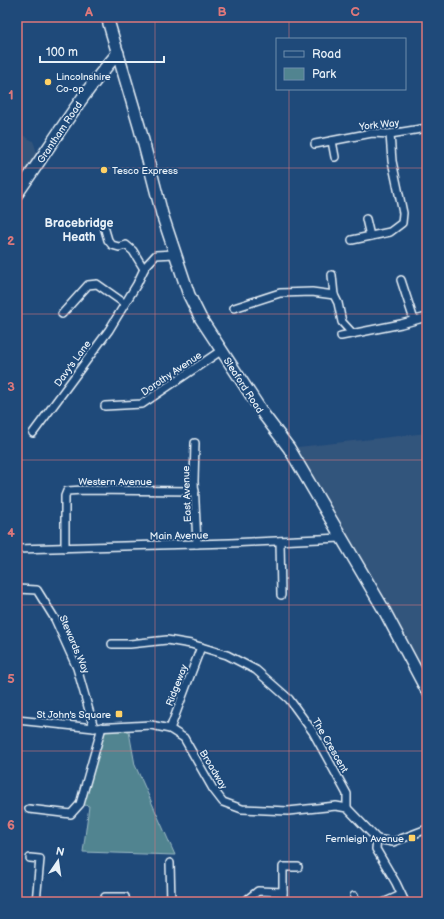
<svg xmlns="http://www.w3.org/2000/svg" width="444" height="919" font-family="'Balsamiq Sans',sans-serif">
<style>
.built{fill:#33547c}
.green{fill:#518490;stroke:#9cbac4}
.lines{fill:none;stroke-linecap:round;stroke-linejoin:round}
.minor-casing{stroke:#e8f1f8;stroke-width:10}
.primary-casing{stroke:#e8f1f8;stroke-width:14}
.minor{stroke:#1f4a7a;stroke-width:7}
.primary{stroke:#1f4a7a;stroke-width:11}
.grid{fill:none;stroke:#dd787b;stroke-width:1;stroke-opacity:0.55}
.poi-dot{fill:#ffd166;stroke:#1f4a7a;stroke-width:1.5}
.labels{text-anchor:middle;stroke-width:3.5;stroke-linejoin:round;paint-order:stroke}
.poi-label{font-size:10px;fill:#e8f1f8;stroke:#1f4a7a;text-anchor:start}
.street-label{font-size:10px;fill:#e8f1f8;stroke:#1f4a7a}
.quarter-label{font-size:12px;font-weight:bold;fill:#e8f1f8;stroke:#1f4a7a}
.neatline{fill:none;stroke:#dd787b;stroke-width:1.5}
.grid-label{font-size:13px;text-anchor:middle;font-weight:bold;fill:#dd787b}
</style>
<rect width="100%" height="100%" fill="#1f4a7a"/>
<filter id="ink" filterUnits="userSpaceOnUse"><feTurbulence type="fractalNoise" baseFrequency=".025" numOctaves="2"/><feDisplacementMap in="SourceGraphic" scale="8" xChannelSelector="R" yChannelSelector="G"/><feConvolveMatrix kernelMatrix="1 2 1 2 8 2 1 2 1" color-interpolation-filters="sRGB"/></filter>
<g filter="url(#ink)">
<g class="built">
<path d="M17,132l16,9 7,20 -15,22 -8,-1z"/>
<path d="M427,433v258l-138,-243z"/>
</g>
<path class="green" d="M128,726l7,39 40,90 -92,-3 6,-46 -9,-2 22,-77z"/>
<g class="lines">
<defs>
<g id="minor">
<path d="M332,141l3,16"/>
<path d="M315,144l57,-11 18,1 37,-6"/>
<path d="M366,219l4,17"/>
<path d="M103,223l5,17 4,5 7,2 7,-2 7,6 11,18"/>
<path d="M352,240l38,-8 12,-9 1,-10 -11,-52 -2,-27"/>
<path d="M332,275l2,20 4,8 4,19 11,12"/>
<path d="M401,280l13,40"/>
<path d="M234,308l46,-15 32,-1 22,3"/>
<path d="M62,314l26,-29 9,-1 27,19"/>
<path d="M341,336l60,-12 22,-6h4"/>
<path d="M105,406l37,-2 80,-54"/>
<path d="M33,433l76,-103 28,-46 8,-17 11,-12 18,-1"/>
<path d="M195,443l-1,38 3,63"/>
<path d="M280,541l1,54"/>
<path d="M65,548v-52l2,-5 16,-1 112,1"/>
<path d="M17,549l213,-6 111,-5"/>
<path d="M17,589l20,1 18,29 22,49 17,60"/>
<path d="M112,644h18l37,-4 24,4 36,11 29,15 33,29 24,33 34,62v14l30,31 16,3 34,-13"/>
<path d="M17,720l77,8 57,-3 19,4 14,9 29,51 10,13 19,7 46,2 48,-5 11,2"/>
<path d="M170,729l31,-82"/>
<path d="M29,809l42,5 9,-10 22,-77"/>
<path d="M377,839l-1,10 20,34 9,19"/>
<path d="M30,858l10,1 -4,43"/>
<path d="M170,863l1,39"/>
<path d="M354,896l3,6"/>
<path d="M283,901v-9"/>
<path d="M105,902v-5h20l1,5"/>
<path d="M244,902l14,-11 25,1v-25h15"/>
<path d="M385,902l16,-7"/>
</g>
<g id="primary">
<path d="M107,17l33,112 22,85 27,81 12,24 63,96 25,33 95,162 43,81"/>
<path d="M17,194c33,-47 63,-98 101,-141"/>
</g>
</defs>
<use href="#minor" class="minor-casing"/>
<use href="#primary" class="primary-casing"/>
<use href="#minor" class="minor"/>
<use href="#primary" class="primary"/>
</g>
</g>
<path class="grid" d="M155,17v885M289,17v22M289,89v813M17,168h410M17,314h410M17,460h410M17,605h410M17,751h410"/>
<g class="poi-dot">
<circle cx="48" cy="82" r="4"/>
<circle cx="104" cy="170" r="4"/>
<rect x="115" y="710" width="8" height="8" rx="2"/>
<rect x="408" y="834" width="8" height="8" rx="2"/>
</g>
<g class="labels">
<g class="poi-label">
<text x="56" y="80">Lincolnshire<tspan x="56" dy="12">Co-op</tspan></text>
<text x="112" y="174">Tesco Express</text>
<text x="111" y="718" text-anchor="end">St John's Square</text>
<text x="404" y="842" text-anchor="end">Fernleigh Avenue</text>
</g>
<g class="street-label">
<text transform="translate(379 124) rotate(-6)" y="4">York Way</text>
<text transform="translate(59 132) rotate(-56)" y="4">Grantham Road</text>
<text transform="translate(72 363) rotate(-54)" y="4">Davy's Lane</text>
<text transform="translate(171 373) rotate(-34)" y="4">Dorothy Avenue</text>
<text transform="translate(244 385) rotate(57)" y="4">Sleaford Road</text>
<text x="115" y="485">Western Avenue</text>
<text transform="translate(186 494) rotate(-92)" y="4">East Avenue</text>
<text transform="translate(179 535) rotate(-1)" y="4">Main Avenue</text>
<text transform="translate(75 644) rotate(67)" y="4">Stewards Way</text>
<text transform="translate(176 685) rotate(-69)" y="4">Ridgeway</text>
<text transform="translate(331 745) rotate(60)" y="4">The Crescent</text>
<text transform="translate(214 769) rotate(59)" y="4">Broadway</text>
</g>
<g class="quarter-label">
<text x="79" y="227">Bracebridge<tspan x="79" dy="14">Heath</tspan></text>
</g>
</g>
<rect width="444" height="919" fill="none" stroke="#1f4a7a" stroke-width="44"/>
<rect x="276" y="38" width="130" height="52" fill="#1f4a7a" stroke="#6f8dac"/>
<rect x="284" y="51" width="20" height="6" fill="#1f4a7a" stroke="#6f8dac"/>
<text x="312" y="58" font-size="12" fill="#e8f1f8">Road</text>
<rect x="284" y="68" width="20" height="12" fill="#518490" stroke="#6f8dac"/>
<text x="312" y="78" font-size="12" fill="#e8f1f8">Park</text>
<g transform="translate(58 861) rotate(13)" stroke="#1f4a7a" stroke-width="3" paint-order="stroke">
<path d="M0-3L7 15L0 10L-7 15Z" fill="#e8f1f8"/>
<text y="-6" font-size="11" font-weight="bold" text-anchor="middle" fill="#e8f1f8">N</text>
</g>
<path d="M40 56v6h124v-6" fill="none" stroke="#e8f1f8" stroke-width="2"/>
<text x="46" y="56" font-size="12" fill="#e8f1f8" stroke="#1f4a7a" stroke-width="3" paint-order="stroke">100 m</text>
<rect x="22" y="22" width="400" height="875" class="neatline"/>
<g class="grid-label">
<text x="89" y="16">A</text>
<text x="222" y="16">B</text>
<text x="355" y="16">C</text>
<text x="11" y="99">1</text>
<text x="11" y="245">2</text>
<text x="11" y="391">3</text>
<text x="11" y="537">4</text>
<text x="11" y="683">5</text>
<text x="11" y="829">6</text>
</g>
</svg>
